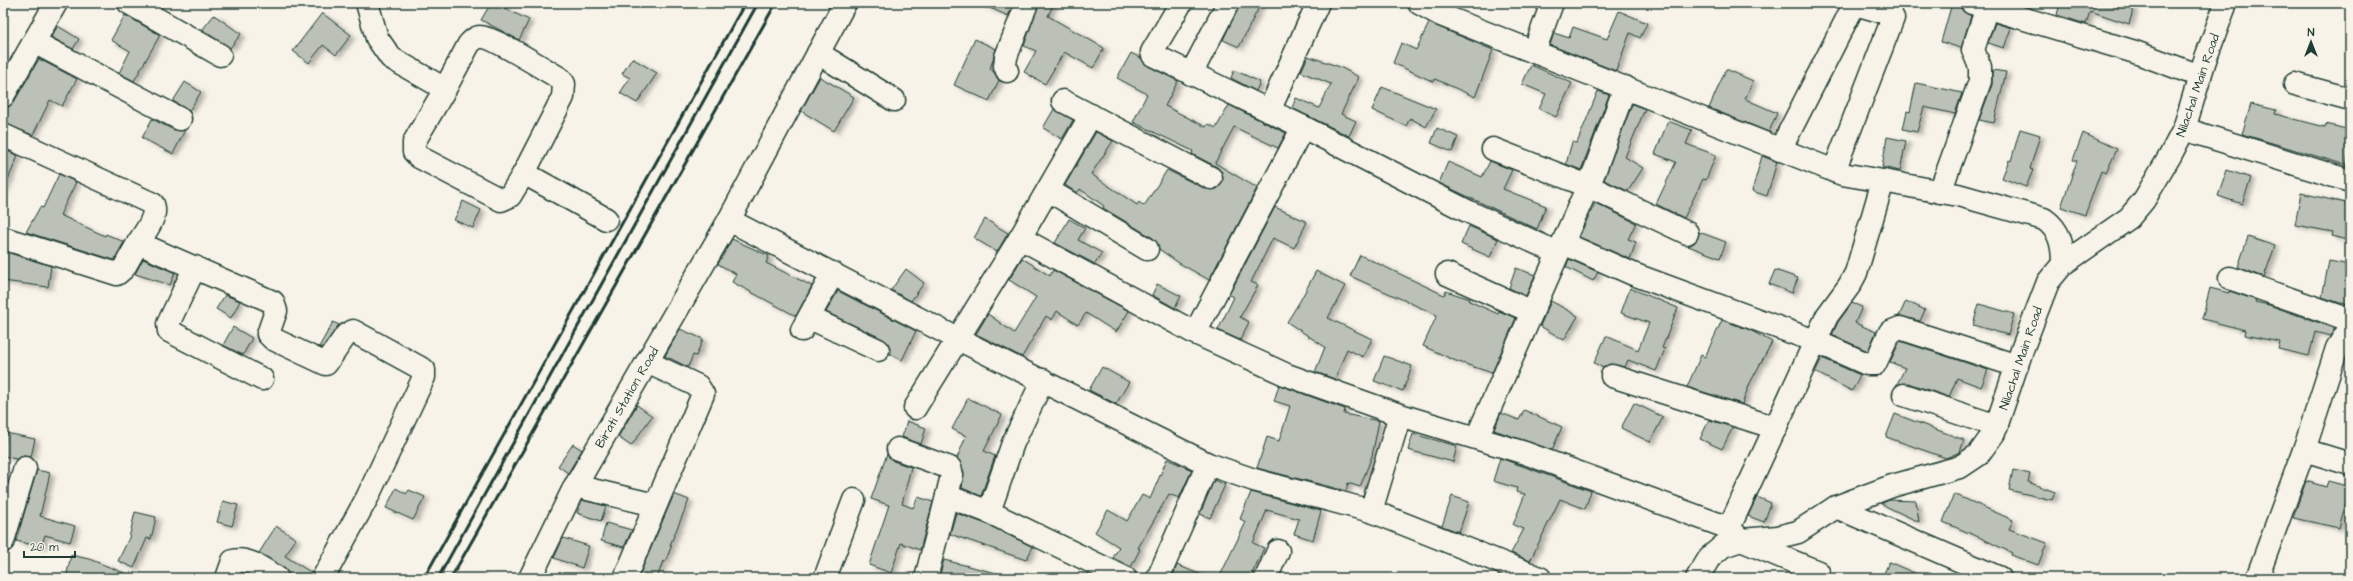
<svg xmlns="http://www.w3.org/2000/svg" width="2353" height="581" font-family="'Architects Daughter',sans-serif">
<style>
.building{fill:#bbc1b6;stroke:#1f3d34;filter:url(#shadow)}
.lines{fill:none;stroke-linecap:round;stroke-linejoin:round}
.minor-casing{stroke:#1f3d34;stroke-width:25}
.minor{stroke:#f7f3e8;stroke-width:22}
.rail{stroke:#1f3d34;stroke-width:3}
.labels{text-anchor:middle;stroke-width:3;stroke-linejoin:round;paint-order:stroke}
.street-label{font-size:13px;fill:#1f3d34;stroke:#f7f3e8}
</style>
<defs>
<filter id="shadow"><feDropShadow dx="4.5" dy="2.5" stdDeviation="2" flood-color="#0004"/></filter>
</defs>
<rect width="100%" height="100%" fill="#f7f3e8"/>
<filter id="ink" filterUnits="userSpaceOnUse"><feTurbulence type="fractalNoise" baseFrequency=".025" numOctaves="2"/><feDisplacementMap in="SourceGraphic" scale="8" xChannelSelector="R" yChannelSelector="G"/><feConvolveMatrix kernelMatrix="1 2 1 2 8 2 1 2 1" color-interpolation-filters="sRGB"/></filter>
<g filter="url(#ink)">
<g class="building">
<path d="M491,3h16l-3,5 25,12 -10,20 -38,-20z"/>
<path d="M979,3h35l-6,13z"/>
<path d="M1039,3h15l-6,13 56,32 -11,20 -29,-16 -19,32 -21,-12 12,-21 -12,-5z"/>
<path d="M1240,3h21l-22,44 -16,-7z"/>
<path d="M1952,3h8l3,8 8,5 -10,32 -20,-6z"/>
<path d="M2060,3h63l11,4 -5,17 -39,-13 -4,13 -29,-9z"/>
<path d="M1619,11l28,12 -7,15 -10,-5 -14,38 -66,-26 4,-12 15,5 4,-11 34,12z"/>
<path d="M322,13l29,22 -15,20 -13,-10 -14,18 -16,-12z"/>
<path d="M125,15l35,20 -26,46 -15,-8 11,-22 -19,-11z"/>
<path d="M214,15l27,19 -11,14 -28,-18z"/>
<path d="M1429,23l64,27 -18,47 -40,-18 -1,3 -41,-19 8,-20 15,7z"/>
<path d="M1995,23l16,5 -7,20 -16,-5z"/>
<path d="M58,26l21,13 -6,10 -22,-12z"/>
<path d="M975,39l21,10 -6,20 3,2 6,9 -10,21 -35,-16z"/>
<path d="M1131,53l10,5 7,8 30,15 -13,25 41,21 2,-3 8,4 13,-23 57,28 -8,15 -44,-21 -19,36 42,25 -48,92 -30,-17 -20,-14 -6,-11 -50,-30 1,-2 -24,-17 -3,4 -12,-8 31,-53 17,9 -22,33 46,31 2,-3 5,4 23,-36 39,19h11l5,-6v-11l-5,-5 -25,-13 1,-3 -60,-29 14,-28 -30,-16z"/>
<path d="M1308,56l32,11 19,10 -18,37 15,7 -7,15 -57,-28 4,-10 23,10 12,-24 -30,-12z"/>
<path d="M632,58l25,15 -20,30 -17,-10 10,-15 -8,-4z"/>
<path d="M39,59l38,20 -15,27 -12,-6 -17,35 -30,-12v-8l4,-7 7,-6z"/>
<path d="M1531,65l41,18 -16,34 -17,-8 7,-15 -24,-10z"/>
<path d="M1726,69l27,12 -8,18 32,14 -8,19 -60,-24z"/>
<path d="M1234,70l26,12 -4,9 -25,-13z"/>
<path d="M1992,70l14,2 -12,51 -15,-3 13,-35z"/>
<path d="M820,77l34,20 -20,34 -33,-20z"/>
<path d="M185,82l16,10 -12,19 -16,-10z"/>
<path d="M1916,83l46,10 -7,21 -31,-7 -7,25 -14,-3 4,-18 3,1z"/>
<path d="M1382,87l54,22 -10,18 -16,-9 -4,8 -34,-16z"/>
<path d="M1598,91l11,4 -28,75 -15,-6 6,-22 5,1z"/>
<path d="M1632,104l13,5 -20,48 18,11 -15,23 -24,-11z"/>
<path d="M2251,104l25,6 -1,4 50,13 1,-3 24,6v19l-4,16 -104,-31z"/>
<path d="M1054,109l19,11 -11,19 -19,-11z"/>
<path d="M152,119l22,11h11l-12,24 -31,-16z"/>
<path d="M1668,121l24,9 -6,14 30,11 -10,25 -3,-1 -19,39 -28,-14 20,-42 -21,-8z"/>
<path d="M1437,128l21,9 -6,15 -21,-9z"/>
<path d="M2020,129l20,6 -10,34 3,1 -7,17 -24,-9 7,-18 2,1z"/>
<path d="M2083,133l34,16 -11,24 -5,-2 -16,44 -24,-8 16,-46 -4,-1z"/>
<path d="M1887,137l19,4 -6,30 -18,-4z"/>
<path d="M3,149l15,7 -15,35z"/>
<path d="M1762,156l15,6 -10,34 -15,-5z"/>
<path d="M1490,161l22,9 -9,19 43,17 -9,23 -98,-46 9,-21 34,15z"/>
<path d="M2227,170l24,8 -9,26 -24,-8z"/>
<path d="M59,174l17,8 -16,33 45,21 1,-2 18,8 -10,18 -88,-28 14,-25 3,1z"/>
<path d="M2301,193l49,11v37l-18,-5 1,-4 -38,-7z"/>
<path d="M463,201l18,9 -8,18 -19,-8z"/>
<path d="M1595,203l41,20 -8,16 8,3 -6,17 -51,-22z"/>
<path d="M1275,207l32,15 -13,26 -21,-10 -22,44 7,3 -18,32 9,5 -9,18 -22,-10 16,-33 -5,-2z"/>
<path d="M985,219l23,14 -11,19 -23,-14z"/>
<path d="M1069,219l16,9 -7,12 24,13 -7,11 -40,-21z"/>
<path d="M1469,226l29,13 -8,18 -29,-13z"/>
<path d="M1699,232l27,10 -6,16 -32,-12 6,-3z"/>
<path d="M2248,237l27,9 -11,31 -26,-10z"/>
<path d="M732,239l37,17 -3,7 46,23 -16,30 -64,-34 4,-8 -18,-10z"/>
<path d="M3,251l48,15 -3,21 -45,-6z"/>
<path d="M1360,255l84,40 2,-4 24,8 -1,2 29,13 1,-3 17,7 -24,55 -36,-12 -33,-15 14,-31 -87,-39z"/>
<path d="M1022,258l28,18 3,-6 76,41 -13,21 -30,-19 -8,12 -21,-14 -5,9 -6,-4 -24,41 -46,-23 12,-20 26,19 22,-36 -27,-17z"/>
<path d="M143,259l32,14 -5,12 -35,-11z"/>
<path d="M1569,259l29,13 -5,9 -27,-14z"/>
<path d="M2329,261l21,4v39l-10,-1 -18,-6z"/>
<path d="M1516,268l19,7 -9,21 -17,-8z"/>
<path d="M906,269l18,14 -13,18 -20,-11z"/>
<path d="M1775,270l23,8 -6,15 -23,-9z"/>
<path d="M1316,271l29,15 -17,32 44,21 -9,18 -16,-8 -12,30 -20,-7 10,-25 -38,-25 13,-21z"/>
<path d="M1157,284l24,12 -6,12 -23,-13z"/>
<path d="M1630,288l48,20 -16,40 3,1 -9,22 -28,-11 -3,7 -15,-3 -7,4 -9,-5 12,-27 32,14 11,-27 -28,-10z"/>
<path d="M2210,288l19,5v-2l27,9 -1,2 14,3 65,23v2l-4,6 -15,-4 -6,24 -31,-7 2,-7 -36,-7 1,-5 -43,-11z"/>
<path d="M838,291l78,40 -14,29 -12,-6 -2,-11 -5,-4 -57,-27z"/>
<path d="M225,295l15,6 -9,17 -15,-9z"/>
<path d="M1551,301l27,15 -14,24 -24,-14z"/>
<path d="M1906,301l19,9 -5,11 -21,-5z"/>
<path d="M1852,303l10,4 -7,16 21,9 -8,19 -36,-16 6,-13z"/>
<path d="M1979,304l35,10 -6,21 -35,-10z"/>
<path d="M1722,320l28,10 22,12 -22,41 -8,21 -55,-17 14,-32 4,2z"/>
<path d="M333,322l6,3 -17,23 -3,-1z"/>
<path d="M233,327l19,11 -9,17 -20,-10z"/>
<path d="M680,329l23,10 -7,17 -3,-1 -5,12 -23,-11z"/>
<path d="M1900,341l88,29 -7,17 -24,-9 -8,19 -41,-14 -12,3 9,-18 -15,-6z"/>
<path d="M1384,356l28,10 -9,25 -29,-10z"/>
<path d="M1822,358l38,17 -8,16 -37,-19z"/>
<path d="M1102,367l27,15 -13,22 -27,-14z"/>
<path d="M1279,385l66,24 -1,5 35,7 -7,35 -12,31 -12,-4 -2,8 -89,-23 10,-31 12,4 11,-35 -16,-5z"/>
<path d="M968,398l34,17 -18,36 11,5 -14,40 -19,-8 2,-16 -7,-14 9,-22 -14,-7z"/>
<path d="M1634,403l29,14 -13,25 -29,-14z"/>
<path d="M637,405l15,11 -21,30 -13,-9z"/>
<path d="M1524,410l38,17 -10,23 -58,-20 7,-17 18,7z"/>
<path d="M1895,414l69,26 -4,12 -14,6 -60,-21z"/>
<path d="M1709,420l24,7 -11,22 -22,-10z"/>
<path d="M907,421l19,7 -5,16 -19,-7z"/>
<path d="M6,433l29,6 -4,18 -8,-1 -7,3 -13,-3z"/>
<path d="M1413,434l44,12 -4,16 -45,-12z"/>
<path d="M573,444l9,6 -14,23 -10,-7z"/>
<path d="M887,454l6,7 18,6 -9,37 11,4 5,-11 15,5 -13,48 -19,-7 -10,30 -22,-8 20,-60 -18,-6z"/>
<path d="M1500,458l91,33 -6,18 -25,-10 -30,62 -19,-8 13,-24 -11,-4 12,-31 -9,-2 1,-4 -24,-7z"/>
<path d="M1167,459l25,11 -13,28 -10,-4 -31,54 2,1 -9,18 -18,-9 6,-11 -24,-15 13,-22 19,11 15,-26 8,4z"/>
<path d="M37,470l13,3 -10,43 35,10 -5,16 -25,-7 -4,12 -25,-6z"/>
<path d="M2013,470l17,4 -2,8 27,10 -3,8 -43,-10z"/>
<path d="M1214,480l11,5 -15,33 -10,-4z"/>
<path d="M2306,481l20,6 2,-6 22,6 -11,41 -46,-10z"/>
<path d="M396,488l10,6 3,-4 16,7 -12,23 -27,-12z"/>
<path d="M1251,492l70,19 -8,29 -19,-6 5,-15 -32,-9 -14,33 11,5 -14,30h-31l27,-56 -6,-3z"/>
<path d="M674,494l15,6 -19,45h2l-7,17 -2,-1 -6,17 -18,-2z"/>
<path d="M1954,494l59,26 -4,9 38,14 -9,22 -27,-10 1,-2 -31,-15 -38,-16z"/>
<path d="M1452,496l17,6 -10,30 -17,-6z"/>
<path d="M1757,497l14,6 -7,19 -16,-6z"/>
<path d="M582,500l24,6 -5,15 -24,-8z"/>
<path d="M1889,500l27,1 3,21 -38,-18z"/>
<path d="M223,501l15,4 -6,21 -15,-4z"/>
<path d="M135,512l21,5 -5,22 -4,-1 -13,30 -16,-7 11,-23z"/>
<path d="M956,513l28,10 49,24 -7,13 -76,-26z"/>
<path d="M606,523l26,7 -8,17 -23,-6z"/>
<path d="M276,526l20,13 -11,17 27,17 -1,5h-22l-5,-10 -25,-15z"/>
<path d="M563,538l26,8 -7,22 -28,-10z"/>
<path d="M71,555l18,4 43,17v2h-66z"/>
<path d="M944,560l52,13v5h-57z"/>
<path d="M1889,562l37,16h-44z"/>
<path d="M1177,565l32,13h-37z"/>
</g>
<g class="lines">
<defs>
<g id="minor">
<path d="M129,3l91,52"/>
<path d="M367,3l10,35 14,20 54,31 -31,53v10l5,5 82,43 9,-4 14,-23 82,46"/>
<path d="M1181,3l-29,49 1,3 150,72 -108,206"/>
<path d="M1419,3l22,12 401,159 41,7 -27,92 -7,13 -22,30 -98,212"/>
<path d="M1972,3l163,49 65,24"/>
<path d="M34,42l146,77"/>
<path d="M1534,52l18,-49"/>
<path d="M818,53l76,47"/>
<path d="M1007,71l-2,-5 1,-9 21,-54"/>
<path d="M1191,74l37,-71"/>
<path d="M2295,84l55,15"/>
<path d="M445,89l24,-45c3,-3 5,-6 10,-7 12,-2 68,34 82,42l3,5 -1,13 -39,76"/>
<path d="M3,96l53,-93"/>
<path d="M1063,101l148,77"/>
<path d="M1269,111l49,-108"/>
<path d="M1303,127l164,84 91,42"/>
<path d="M2184,129l166,52"/>
<path d="M3,135l150,69c5,13 -8,28 -15,39l135,59 3,9 -8,23 5,5 53,25 20,-29 7,-4 71,39v7l-57,121 -44,80"/>
<path d="M1493,149l95,37 99,47"/>
<path d="M1780,150l75,-147"/>
<path d="M1834,171l59,-153 -3,-4 -35,-10"/>
<path d="M1883,181l75,14 86,24c16,11 19,26 19,45"/>
<path d="M1048,190l99,59"/>
<path d="M1940,192l40,-111v-14l-7,-17 14,-43"/>
<path d="M729,220l229,119 250,125 46,16 117,31 169,67"/>
<path d="M3,238l114,36 7,-6 14,-25"/>
<path d="M1020,238l71,-123"/>
<path d="M1563,243l70,31 182,67 52,23h8l15,-32 10,-4 117,38"/>
<path d="M195,267l-27,57 1,7 93,48"/>
<path d="M1447,274l85,38"/>
<path d="M2230,278l120,42"/>
<path d="M810,318l68,32"/>
<path d="M802,330l31,-57"/>
<path d="M1612,376l164,52"/>
<path d="M1043,380l-30,63 -24,69 136,66"/>
<path d="M1904,395l93,31"/>
<path d="M915,408l105,-170 175,95 92,42 113,40 125,38 204,75 12,12 77,32 -2,6"/>
<path d="M1477,437l118,-267 30,-83"/>
<path d="M898,449l52,19 2,7 -5,21"/>
<path d="M2304,450l46,14"/>
<path d="M575,486l80,19"/>
<path d="M1836,507l164,71"/>
<path d="M1371,511l29,-96"/>
<path d="M3,541l22,-73"/>
<path d="M227,578l6,-17c15,-4 32,9 44,17"/>
<path d="M530,578l43,-88 156,-270 116,-217"/>
<path d="M625,578l78,-184 -5,-8 -51,-24"/>
<path d="M825,578l29,-78"/>
<path d="M926,578l21,-82 42,16"/>
<path d="M1158,578l50,-114"/>
<path d="M1266,578l12,-27"/>
<path d="M1697,578l13,-21 13,-11 18,-6 37,-3 20,-5 38,-25 56,-21 68,-19 18,-12 16,-22 29,-86 25,-65 15,-18 66,-46 15,-18 26,-44 14,-27 20,-66 22,-60"/>
<path d="M2257,578l47,-128 33,-102 13,-20"/>
</g>
</defs>
<use href="#minor" class="minor-casing"/>
<use href="#minor" class="minor"/>
<g class="rail">
<path d="M424,578l321,-575"/>
<path d="M438,578l320,-575"/>
<path d="M451,578l325,-575"/>
</g>
</g>
</g>
<g class="labels">
<g class="street-label">
<text transform="translate(2197 85) rotate(-71)" y="5">Nilachal Main Road</text>
<text transform="translate(2020 358) rotate(-71)" y="5">Nilachal Main Road</text>
<text transform="translate(626 397) rotate(-60)" y="5">Birati Station Road</text>
</g>
</g>
<rect width="2353" height="581" fill="none" stroke="#f7f3e8" stroke-width="16"/>
<rect x="8" y="8" width="2337" height="565" fill="none" stroke="#1f3d34" stroke-width="1.5" filter="url(#ink)"/>
<g transform="translate(2311 42)" stroke="#f7f3e8" stroke-width="3" paint-order="stroke">
<path d="M0-3L7 15L0 10L-7 15Z" fill="#1f3d34"/>
<text y="-6" font-size="11" font-weight="bold" text-anchor="middle" fill="#1f3d34">N</text>
</g>
<path d="M24 551v6h51v-6" fill="none" stroke="#1f3d34" stroke-width="2"/>
<text x="30" y="551" font-size="12" fill="#1f3d34" stroke="#f7f3e8" stroke-width="3" paint-order="stroke">20 m</text>
</svg>
